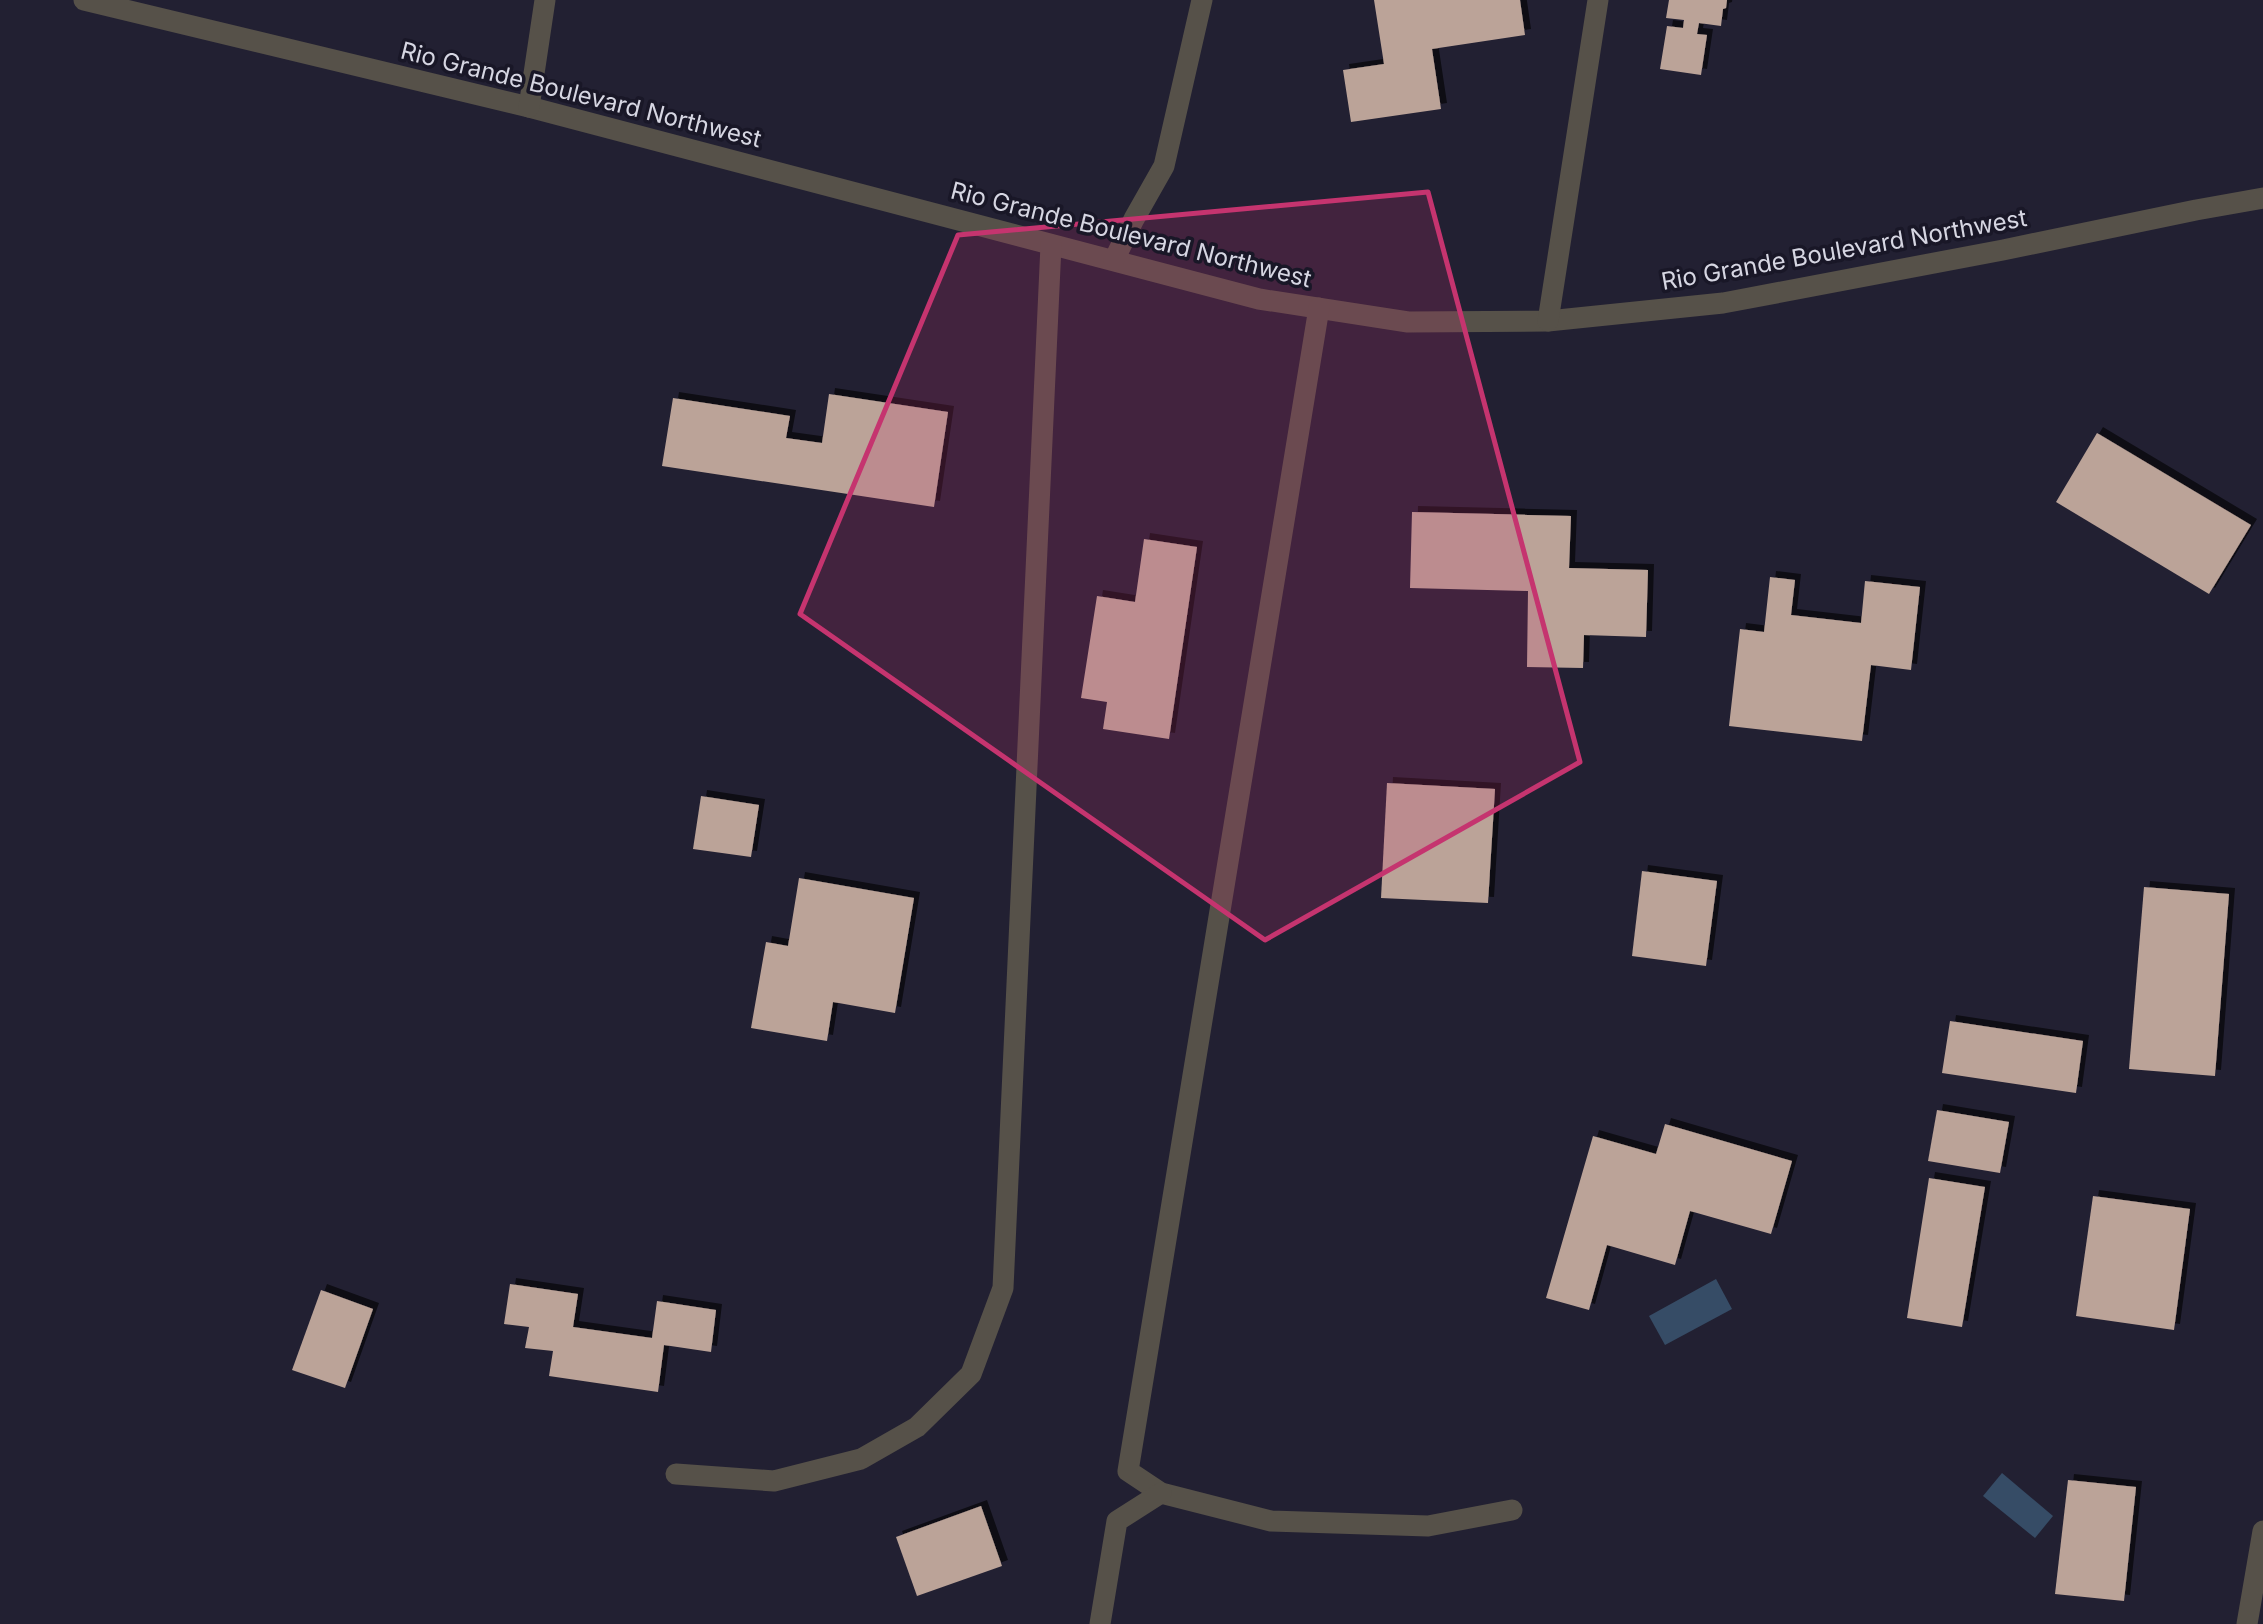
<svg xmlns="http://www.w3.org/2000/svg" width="2263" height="1624" font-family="Inter,sans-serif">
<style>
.water{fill:#364c66}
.building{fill:#bba398;filter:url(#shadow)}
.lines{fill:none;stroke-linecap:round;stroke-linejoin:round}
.minor{stroke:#565149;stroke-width:21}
.marked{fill:#c5346f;fill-opacity:0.2;stroke:#c5346f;stroke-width:5;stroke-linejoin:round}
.labels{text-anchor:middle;stroke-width:7;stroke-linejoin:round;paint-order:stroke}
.street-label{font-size:24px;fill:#d6d6e2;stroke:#191727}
</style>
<defs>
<filter id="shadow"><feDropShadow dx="6" dy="-6" stdDeviation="0" flood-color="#0009"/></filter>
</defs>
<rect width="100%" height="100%" fill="#222032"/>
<g class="water">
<path d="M1716,1279l16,30 -67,36 -16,-29z"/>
<path d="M2002,1473l51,43 -18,22 -52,-42z"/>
</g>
<g class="building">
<path d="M1374,0h146l5,35 -93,14 9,60 -90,13 -8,-52 41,-6z"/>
<path d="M1669,0h58l-1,8 -3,1 -2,17 -22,-3 -2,11 10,1 -6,40 -41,-6 7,-43 16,2 1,-8 -18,-2z"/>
<path d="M829,394l119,18 -14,95 -272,-41 11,-68 117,18 -4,22 36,5z"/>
<path d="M2097,433l154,92 -42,69 -153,-92z"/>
<path d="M1412,512l159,4 -2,52 79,2 -2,67 -62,-2 -1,33 -56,-1 1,-76 -118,-3z"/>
<path d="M1144,539l53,8 -28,192 -66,-10 4,-27 -26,-4 16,-102 38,6z"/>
<path d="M1770,577l25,3 -4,35 70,8 4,-42 55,6 -9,83 -40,-5 -9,76 -133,-15 11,-97 24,3z"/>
<path d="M1387,783l108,6 -7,114 -107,-5z"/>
<path d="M701,796l58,9 -8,52 -58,-8z"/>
<path d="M1642,871l75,10 -11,85 -74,-10z"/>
<path d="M799,878l115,20 -19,115 -62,-11 -6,39 -76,-13 15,-86 22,4z"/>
<path d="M2144,887l85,7 -14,182 -86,-7z"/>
<path d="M1950,1021l133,20 -7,52 -134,-20z"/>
<path d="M1937,1110l72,12 -9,51 -72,-12z"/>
<path d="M1665,1124l127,37 -21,73 -81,-23 -15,54 -68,-20 -18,65 -43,-12 47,-162 63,18z"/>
<path d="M1929,1178l56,9 -23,140 -55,-9z"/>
<path d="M2093,1196l97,13 -16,121 -98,-14z"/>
<path d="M510,1284l68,10 -5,33 79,11 5,-37 59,9 -5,42 -47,-7 -6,47 -109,-16 4,-25 -28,-3 4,-21 -25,-3z"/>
<path d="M321,1290l52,19 -28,79 -53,-18z"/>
<path d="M2068,1480l68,7 -12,114 -69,-7z"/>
<path d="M981,1506l21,60 -85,30 -21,-59z"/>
</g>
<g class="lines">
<g class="minor">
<path d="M84,0l445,107 730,192 149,23 140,-1 175,-18 280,-53 193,-40 67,-12"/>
<path d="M529,107l16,-107"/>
<path d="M1114,260l20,-41 30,-53 38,-166"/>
<path d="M1319,308l-191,1163 33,22 110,28 157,5 84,-16"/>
<path d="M1548,321l50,-321"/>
<path d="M676,1474l98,7 87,-22 56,-32 54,-53 32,-86 48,-1043"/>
<path d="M1100,1624l17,-103 44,-28"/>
<path d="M2247,1624l16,-93"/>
</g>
</g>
<path class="marked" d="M1428,192l152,570 -315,178 -465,-326 158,-379z"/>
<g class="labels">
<g class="street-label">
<text transform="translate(581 95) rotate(14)" y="8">Rio Grande Boulevard Northwest</text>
<text transform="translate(1131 235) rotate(14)" y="8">Rio Grande Boulevard Northwest</text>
<text transform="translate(1844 250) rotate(-10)" y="8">Rio Grande Boulevard Northwest</text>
</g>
</g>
</svg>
